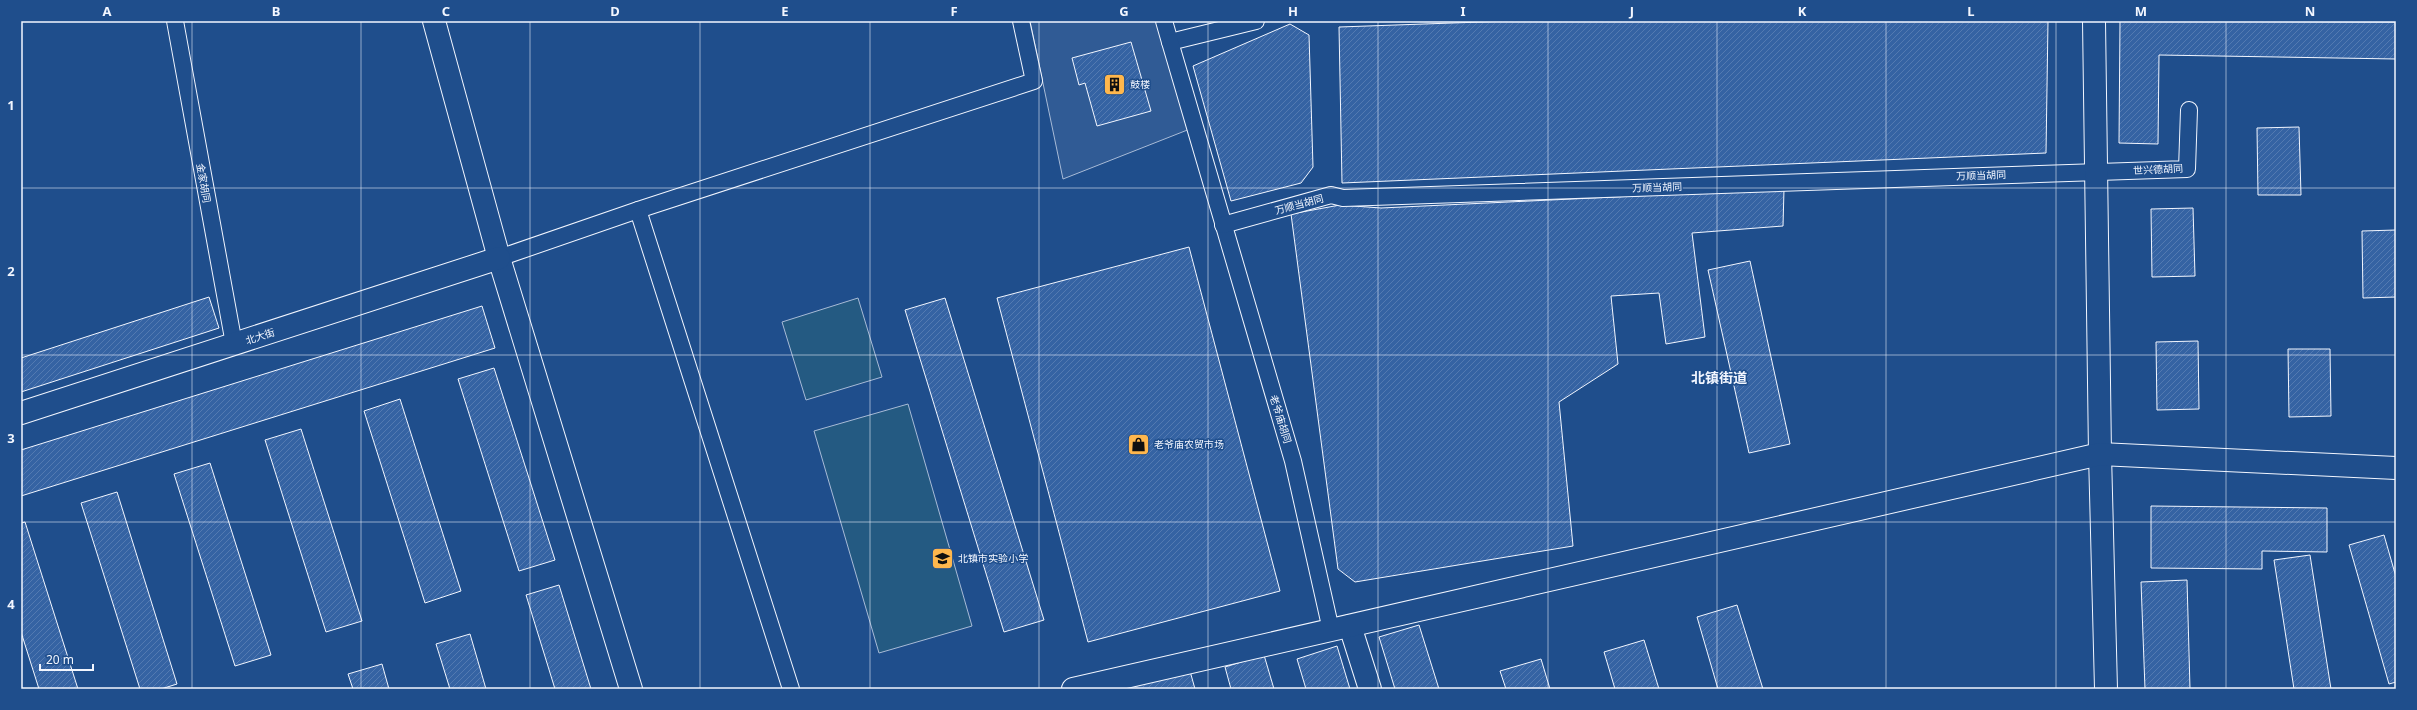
<svg xmlns="http://www.w3.org/2000/svg" width="2417" height="710" font-family="'Noto Sans','Noto Sans SC',sans-serif">
<style>
.garden{fill:#245a82;stroke:#a8bbd7}
.parking{fill:#305b95;stroke:#a8bbd7}
.building{fill:url(#building-hatch);stroke:#f2f6ff}
.lines{fill:none;stroke-linecap:round;stroke-linejoin:round}
.street-casing{stroke:#f2f6ff;stroke-width:18}
.secondary-casing{stroke:#f2f6ff;stroke-width:24}
.street{stroke:#1f4e8c;stroke-width:16}
.secondary{stroke:#1f4e8c;stroke-width:22}
.grid{fill:none;stroke:#f2f6ff;stroke-width:1;stroke-opacity:0.55}
.labels{text-anchor:middle;stroke-width:3;stroke-linejoin:round;paint-order:stroke}
.poi-label{font-size:10px;fill:#f2f6ff;stroke:#1f4e8c;text-anchor:start}
.street-label{font-size:10px;fill:#f2f6ff;stroke:#1f4e8c}
.district-label{font-size:14px;font-weight:bold;fill:#f2f6ff;stroke:#1f4e8c}
.neatline{fill:none;stroke:#f2f6ff;stroke-width:1.5}
.grid-label{font-size:13px;text-anchor:middle;font-weight:bold;fill:#f2f6ff}
</style>
<defs>
<pattern id="building-hatch" width="6" height="6" patternUnits="userSpaceOnUse"><rect width="6" height="6" fill="#3563a3"/><path d="M-1 1l2-2M0 6l6-6M5 7l2-2" fill="none" stroke="#537ab1"/></pattern>
</defs>
<rect width="100%" height="100%" fill="#1f4e8c"/>
<g class="garden">
<path d="M858,298l24,79 -76,23 -24,-78z"/>
<path d="M908,404l64,222 -93,27 -65,-222z"/>
</g>
<path class="parking" d="M1030,21h140l25,106 -132,52z"/>
<g class="building">
<path d="M1509,21h539l-2,132 -704,30 -3,-156z"/>
<path d="M2120,21l276,1v37l-237,-4 -1,89 -39,-1z"/>
<path d="M1290,24l19,11 4,132 -12,16 -70,18 -38,-135z"/>
<path d="M1131,42l20,69 -54,15 -12,-43 -6,2 -7,-27z"/>
<path d="M2299,127l2,68h-43l-1,-67z"/>
<path d="M1784,189l-1,37 -91,7 13,104 -39,7 -7,-51 -48,3 7,68 -59,38 14,144 -218,36 -17,-13 -47,-355 49,-9 41,3z"/>
<path d="M2193,208l2,68 -43,1 -1,-68z"/>
<path d="M2396,230v67l-33,1 -1,-67z"/>
<path d="M1189,247l91,344 -192,51 -91,-344z"/>
<path d="M1750,261l40,183 -41,9 -41,-183z"/>
<path d="M209,297l10,31 -198,64v-34z"/>
<path d="M945,298l99,322 -40,12 -99,-322z"/>
<path d="M482,306l13,42 -474,148v-46z"/>
<path d="M2198,341l1,68 -42,1 -1,-68z"/>
<path d="M2288,349h42l1,67 -42,1z"/>
<path d="M494,368l61,192 -36,11 -61,-192z"/>
<path d="M400,399l61,192 -36,12 -61,-192z"/>
<path d="M301,429l61,192 -36,11 -61,-192z"/>
<path d="M210,463l61,192 -36,11 -61,-192z"/>
<path d="M117,492l60,192 -16,5h-21l-59,-186z"/>
<path d="M2151,506l176,2v44l-65,-1v18l-111,-1z"/>
<path d="M25,522l53,167h-39l-18,-57v-109z"/>
<path d="M2384,535l12,42v105l-7,2 -40,-139z"/>
<path d="M2310,555l21,134h-37l-20,-129z"/>
<path d="M2187,580l3,109h-45l-4,-107z"/>
<path d="M559,585l32,104h-36l-29,-94z"/>
<path d="M1737,605l26,84h-45l-21,-72z"/>
<path d="M1419,625l20,64h-44l-16,-52z"/>
<path d="M470,634l16,55h-36l-14,-45z"/>
<path d="M1644,640l15,49h-44l-11,-37z"/>
<path d="M1337,646l13,43h-44l-9,-30z"/>
<path d="M1264,655l10,34h-43l-6,-22z"/>
<path d="M1541,659l9,30h-44l-6,-18z"/>
<path d="M382,664l7,25h-36l-5,-15z"/>
<path d="M1190,671l5,18h-76z"/>
</g>
<g class="lines">
<defs>
<g id="street">
<path d="M175,21l59,323"/>
<path d="M1164,21l6,21 86,-21"/>
<path d="M1170,42l123,419 38,169"/>
<path d="M638,210l153,479"/>
<path d="M1223,225l108,-30 12,3 844,-29 2,-59"/>
<path d="M499,258l139,-48 396,-129 -13,-60"/>
</g>
<g id="secondary">
<path d="M434,21l65,237 132,431"/>
<path d="M2094,21l6,433 6,235"/>
<path d="M21,413l478,-155"/>
<path d="M1350,626l20,63"/>
<path d="M1073,689l1027,-235 296,14"/>
</g>
</defs>
<use href="#street" class="street-casing"/>
<use href="#secondary" class="secondary-casing"/>
<use href="#street" class="street"/>
<use href="#secondary" class="secondary"/>
</g>
<path class="grid" d="M192,21v668M361,21v668M530,21v668M700,21v668M870,21v668M1039,21v668M1208,21v668M1378,21v668M1548,21v668M1717,21v668M1886,21v668M2056,21v668M2226,21v668M21,188h2375M21,355h2375M21,522h2375"/>
<defs>
<symbol id="building-square" viewBox="-11 -11 22 22"><rect x="-9" y="-9" width="18" height="18" rx="4" fill="#ffb74d" stroke="#1f4e8c"/><path d="M-4-6H4V6H1V3H-1V6H-4ZM-2.5-4.3h1.7v1.8h-1.7ZM.8-4.3h1.7v1.8H.8ZM-2.5-1h1.7V.8h-1.7ZM.8-1h1.7V.8H.8Z" fill="#111"/></symbol>
<symbol id="shop-square" viewBox="-11 -11 22 22"><rect x="-9" y="-9" width="18" height="18" rx="4" fill="#ffb74d" stroke="#1f4e8c"/><path d="M-5-2.5h2.3a2.7 3.5 0 0 1 5.4 0H5L5.5 6h-11ZM-1.5-2.5h3a1.5 2.3 0 0 0-3 0Z" fill="#111"/></symbol>
<symbol id="school-square" viewBox="-11 -11 22 22"><rect x="-9" y="-9" width="18" height="18" rx="4" fill="#ffb74d" stroke="#1f4e8c"/><path d="M0-5L7-2L0 1L-7-2ZM-4 1L0 2.5L4 1V4Q0 6-4 4Z" fill="#111"/></symbol>
</defs>
<g fill-rule="evenodd">
<use href="#building-square" x="1102" y="72" width="25" height="25"/>
<use href="#shop-square" x="1126" y="432" width="25" height="25"/>
<use href="#school-square" x="930" y="546" width="25" height="25"/>
</g>
<g class="labels">
<g class="poi-label">
<text x="1130" y="88">鼓楼</text>
<text x="1154" y="448">老爷庙农贸市场</text>
<text x="958" y="562">北镇市实验小学</text>
</g>
<g class="street-label">
<text transform="translate(2158 169) rotate(-3)" y="4">世兴德胡同</text>
<text transform="translate(1981 175) rotate(-2)" y="4">万顺当胡同</text>
<text transform="translate(204 183) rotate(80)" y="4">金家胡同</text>
<text transform="translate(1657 187) rotate(-2)" y="4">万顺当胡同</text>
<text transform="translate(1299 204) rotate(-15)" y="4">万顺当胡同</text>
<text transform="translate(260 336) rotate(-18)" y="4">北大街</text>
<text transform="translate(1281 419) rotate(73)" y="4">老爷庙胡同</text>
</g>
<g class="district-label">
<text x="1719" y="383">北镇街道</text>
</g>
</g>
<rect width="2417" height="710" fill="none" stroke="#1f4e8c" stroke-width="44"/>
<path d="M40 664v6h53v-6" fill="none" stroke="#f2f6ff" stroke-width="2"/>
<text x="46" y="664" font-size="12" fill="#f2f6ff" stroke="#1f4e8c" stroke-width="3" paint-order="stroke">20 m</text>
<rect x="22" y="22" width="2373" height="666" class="neatline"/>
<g class="grid-label">
<text x="107" y="16">A</text>
<text x="276" y="16">B</text>
<text x="446" y="16">C</text>
<text x="615" y="16">D</text>
<text x="785" y="16">E</text>
<text x="954" y="16">F</text>
<text x="1124" y="16">G</text>
<text x="1293" y="16">H</text>
<text x="1463" y="16">I</text>
<text x="1632" y="16">J</text>
<text x="1802" y="16">K</text>
<text x="1971" y="16">L</text>
<text x="2141" y="16">M</text>
<text x="2310" y="16">N</text>
<text x="11" y="110">1</text>
<text x="11" y="276">2</text>
<text x="11" y="443">3</text>
<text x="11" y="609">4</text>
</g>
</svg>
